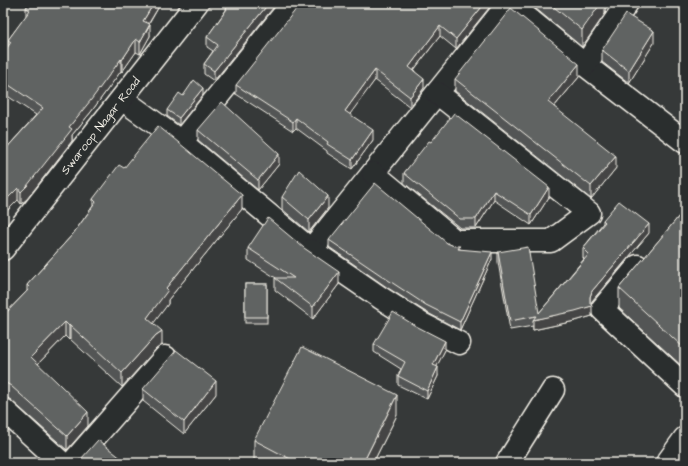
<svg xmlns="http://www.w3.org/2000/svg" width="688" height="466" font-family="'Architects Daughter',sans-serif">
<style>
.lines{fill:none;stroke-linecap:round;stroke-linejoin:round}
.minor-casing{stroke:#f4f1e8;stroke-width:25}
.minor{stroke:#2a2d2e;stroke-width:22}
.wall{fill:#535554;stroke:#f4f1e8}
.shaded-wall{fill:#444545;stroke:#f4f1e8}
.building{fill:#616362;stroke:#f4f1e8}
.labels{text-anchor:middle;stroke-width:3.5;stroke-linejoin:round;paint-order:stroke}
.street-label{font-size:12px;fill:#f4f1e8;stroke:#2a2d2e}
</style>
<rect width="100%" height="100%" fill="#363939"/>
<filter id="ink" filterUnits="userSpaceOnUse"><feTurbulence type="fractalNoise" baseFrequency=".025" numOctaves="2"/><feDisplacementMap in="SourceGraphic" scale="8" xChannelSelector="R" yChannelSelector="G"/><feConvolveMatrix kernelMatrix="1 2 1 2 8 2 1 2 1" color-interpolation-filters="sRGB"/></filter>
<g filter="url(#ink)">
<g class="lines">
<defs>
<g id="minor">
<path d="M509,3l76,62 100,77"/>
<path d="M585,65l42,-62"/>
<path d="M122,99l59,43 130,108 198,-247"/>
<path d="M181,142l112,-139"/>
<path d="M373,173l82,68h96l38,-28 -152,-120"/>
<path id="s1" d="M3,249l194,-246"/>
<path d="M311,250l70,48 39,25 39,20"/>
<path d="M638,266l-36,43 83,77"/>
<path d="M3,409l59,54"/>
<path d="M72,463l93,-106"/>
<path d="M507,463l46,-73"/>
<path d="M667,463l18,-25"/>
</g>
</defs>
<use href="#minor" class="minor-casing"/>
<use href="#minor" class="minor"/>
</g>
<g class="wall">
<path d="M29,3h132l-12,21 1,12 -10,18 -4,-2 -14,20 -1,-1 -30,41 -19,23v6l-45,58 -6,5 -3,-4 -15,15v-63l33,-37 -33,-22v-39l5,-7v-7l18,-24v-8z"/>
<path d="M230,3l-16,78 -10,-7v-10l9,-13 -6,-4v-10l19,-27v-2z"/>
<path d="M493,3l-37,46 -16,-13 -26,34 10,18 -14,19 -35,-27 -26,34 24,26 -21,29 -25,-16v-2l-31,-23 -3,3 -57,-37v-9z"/>
<path d="M529,3h76v11l-23,33z"/>
<path d="M654,43l-25,40 -27,-21v-12z"/>
<path d="M579,77l-25,30 62,61 -25,31 -136,-108v-12z"/>
<path d="M203,95l-24,30 -12,-9v-6l16,-14z"/>
<path d="M198,130l81,34 -21,26 -60,-50z"/>
<path d="M431,142l118,55 -18,28 -37,-25 -18,28h-16l-56,-45v-10z"/>
<path d="M124,168l118,41 -74,91v4l-15,19 9,22 -6,4 -34,38 -52,-48 -1,1 -4,-4 -27,28 50,62 -21,24 -56,-50 -5,-3 -3,-3v-78l24,-25v-6l46,-51 20,-28v-7z"/>
<path d="M282,197l46,11 -19,24 -27,-23z"/>
<path d="M685,209v160l-66,-61v-20z"/>
<path d="M603,220l46,13 -57,68 -1,3 1,12 -17,5 -42,9v-4l-23,4 -12,-68v-10l41,61 45,-54 -1,-1v-10l20,-25z"/>
<path d="M329,240l118,3 13,6 32,10 -32,71 -34,-18 -38,-24 -59,-41z"/>
<path d="M248,248l91,36 -26,35 -38,-29v-12h1l-28,-18z"/>
<rect x="245" y="284" width="22" height="39"/>
<path d="M374,344l71,6 -9,17 2,9 -11,23 -29,-14v-9l3,-7 -27,-17z"/>
<path d="M143,389l73,5 -32,40 -41,-33z"/>
<path d="M397,415l-24,48h-113l-6,-3v-20z"/>
</g>
<g class="shaded-wall">
<path d="M154,3h7l-18,30v-12z"/>
<path d="M269,3h8l-63,78v-10z"/>
<path d="M485,3h8l-37,46v-10z"/>
<path d="M597,3h8v11l-23,33v-17z"/>
<path d="M150,24v12l-10,18v-12z"/>
<path d="M440,26v10l-31,40v-9z"/>
<path d="M654,31v12l-25,40v-12z"/>
<path d="M136,39v13l-14,20v-12z"/>
<path d="M121,59v12l-30,41 -19,23v6l-45,58 -6,5v-12l48,-65z"/>
<path d="M579,64v13l-31,37v-12z"/>
<path d="M375,70v10l-30,41v-10z"/>
<path d="M424,79v9l-14,19v-10z"/>
<path d="M203,88v7l-24,30v-7z"/>
<path d="M296,118v10l-3,3v-9z"/>
<path d="M373,130v10l-21,29v-9z"/>
<path d="M279,154v10l-21,26v-10z"/>
<path d="M616,156v12l-25,31v-13z"/>
<path d="M549,187v10l-18,28v-10z"/>
<path d="M18,188v12l-15,15v-12z"/>
<path d="M494,191v9l-18,28v-9z"/>
<path d="M242,195v14l-74,91v4l-21,28v-14l19,-30z"/>
<path d="M328,196v12l-19,24v-12z"/>
<path d="M649,224v9l-57,68 -2,6v-10l2,-6z"/>
<path d="M492,252v7l-32,71v-8z"/>
<path d="M339,272v12l-26,35v-12z"/>
<path d="M592,306v10l-17,5 -42,9v-10z"/>
<path d="M65,322v14l-34,35v-14z"/>
<path d="M70,325v14l-1,1v-14z"/>
<path d="M162,331v14l-6,4 -34,38v-14l34,-38z"/>
<path d="M445,341v9l-12,24v-9z"/>
<path d="M438,367v9l-11,23v-8z"/>
<path d="M216,381v13l-32,40v-12z"/>
<path d="M397,395v20l-24,48h-10z"/>
<path d="M88,412v14l-21,24v-14z"/>
</g>
<g class="building">
<path d="M29,3h125l-11,18 7,3 -10,18 -4,-3 -14,21 -1,-1 -30,41 -22,27 3,2 -45,57 -6,6 -3,-4 -15,15v-51l40,-44 -40,-27v-27l8,-12 -3,-2 22,-30 -4,-2z"/>
<path d="M230,3h39l-55,68 -10,-7 14,-19 -11,-8 20,-28 -1,-1z"/>
<path d="M301,3h184l-29,36 -16,-13 -31,41 15,12 -14,18 -35,-27 -30,41 28,19 -21,30 -25,-16 1,-2 -32,-24 -3,4 -57,-37z"/>
<path d="M549,3h52l-19,27z"/>
<path d="M511,8l68,56 -31,38 68,54 -25,30 -136,-107z"/>
<path d="M626,14l28,17 -25,40 -27,-21z"/>
<path d="M194,80l9,8 -24,30 -12,-8 12,-17 4,3z"/>
<path d="M222,102l57,52 -21,26 -60,-50z"/>
<path d="M454,113l95,74 -18,28 -37,-24 -18,28h-16l-56,-46 25,-32 2,1z"/>
<path d="M158,126l15,12 69,57 -76,93 2,2 -21,28 15,13 -6,4 -34,38 -52,-48 -1,1 -4,-4 -34,35 57,55 -21,24 -56,-50 -5,-3 -3,-3v-64l27,-28 -3,-3 46,-51 23,-32 -3,-3 26,-34 5,3z"/>
<path d="M299,170l29,26 -19,24 -27,-23z"/>
<path d="M375,183l72,60 7,3h6l-2,3 34,3 -32,70 -34,-17 -38,-25 -59,-40z"/>
<path d="M619,201l30,23 -57,67 -2,6v6l2,3 -17,5 -42,9 3,-4 -26,5 -12,-69 30,-5 11,66 50,-59 -6,-6 22,-26 -2,-2z"/>
<path d="M685,209v140l-66,-61z"/>
<path d="M268,218l36,30 35,24 -26,35 -38,-29h19l-46,-30z"/>
<rect x="245" y="284" width="22" height="33"/>
<path d="M393,312l21,13 31,16 -12,24 5,2 -11,24 -29,-15 7,-14 -31,-18z"/>
<path d="M302,347l95,48 -34,68h-65l-44,-23z"/>
<path d="M176,350l40,31 -32,41 -41,-33 31,-36z"/>
<path d="M98,440l29,23h-54l3,-1 5,-3z"/>
<path d="M3,456l8,7h-8z"/>
</g>
</g>
<g class="labels">
<g class="street-label">
<text dy="4" stroke="none"><textPath href="#s1" startOffset="157">Swaroop Nagar Road</textPath></text>
</g>
</g>
<rect width="688" height="466" fill="none" stroke="#2a2d2e" stroke-width="16"/>
<rect x="8" y="8" width="672" height="450" fill="none" stroke="#f4f1e8" stroke-width="1.5" filter="url(#ink)"/>
</svg>
